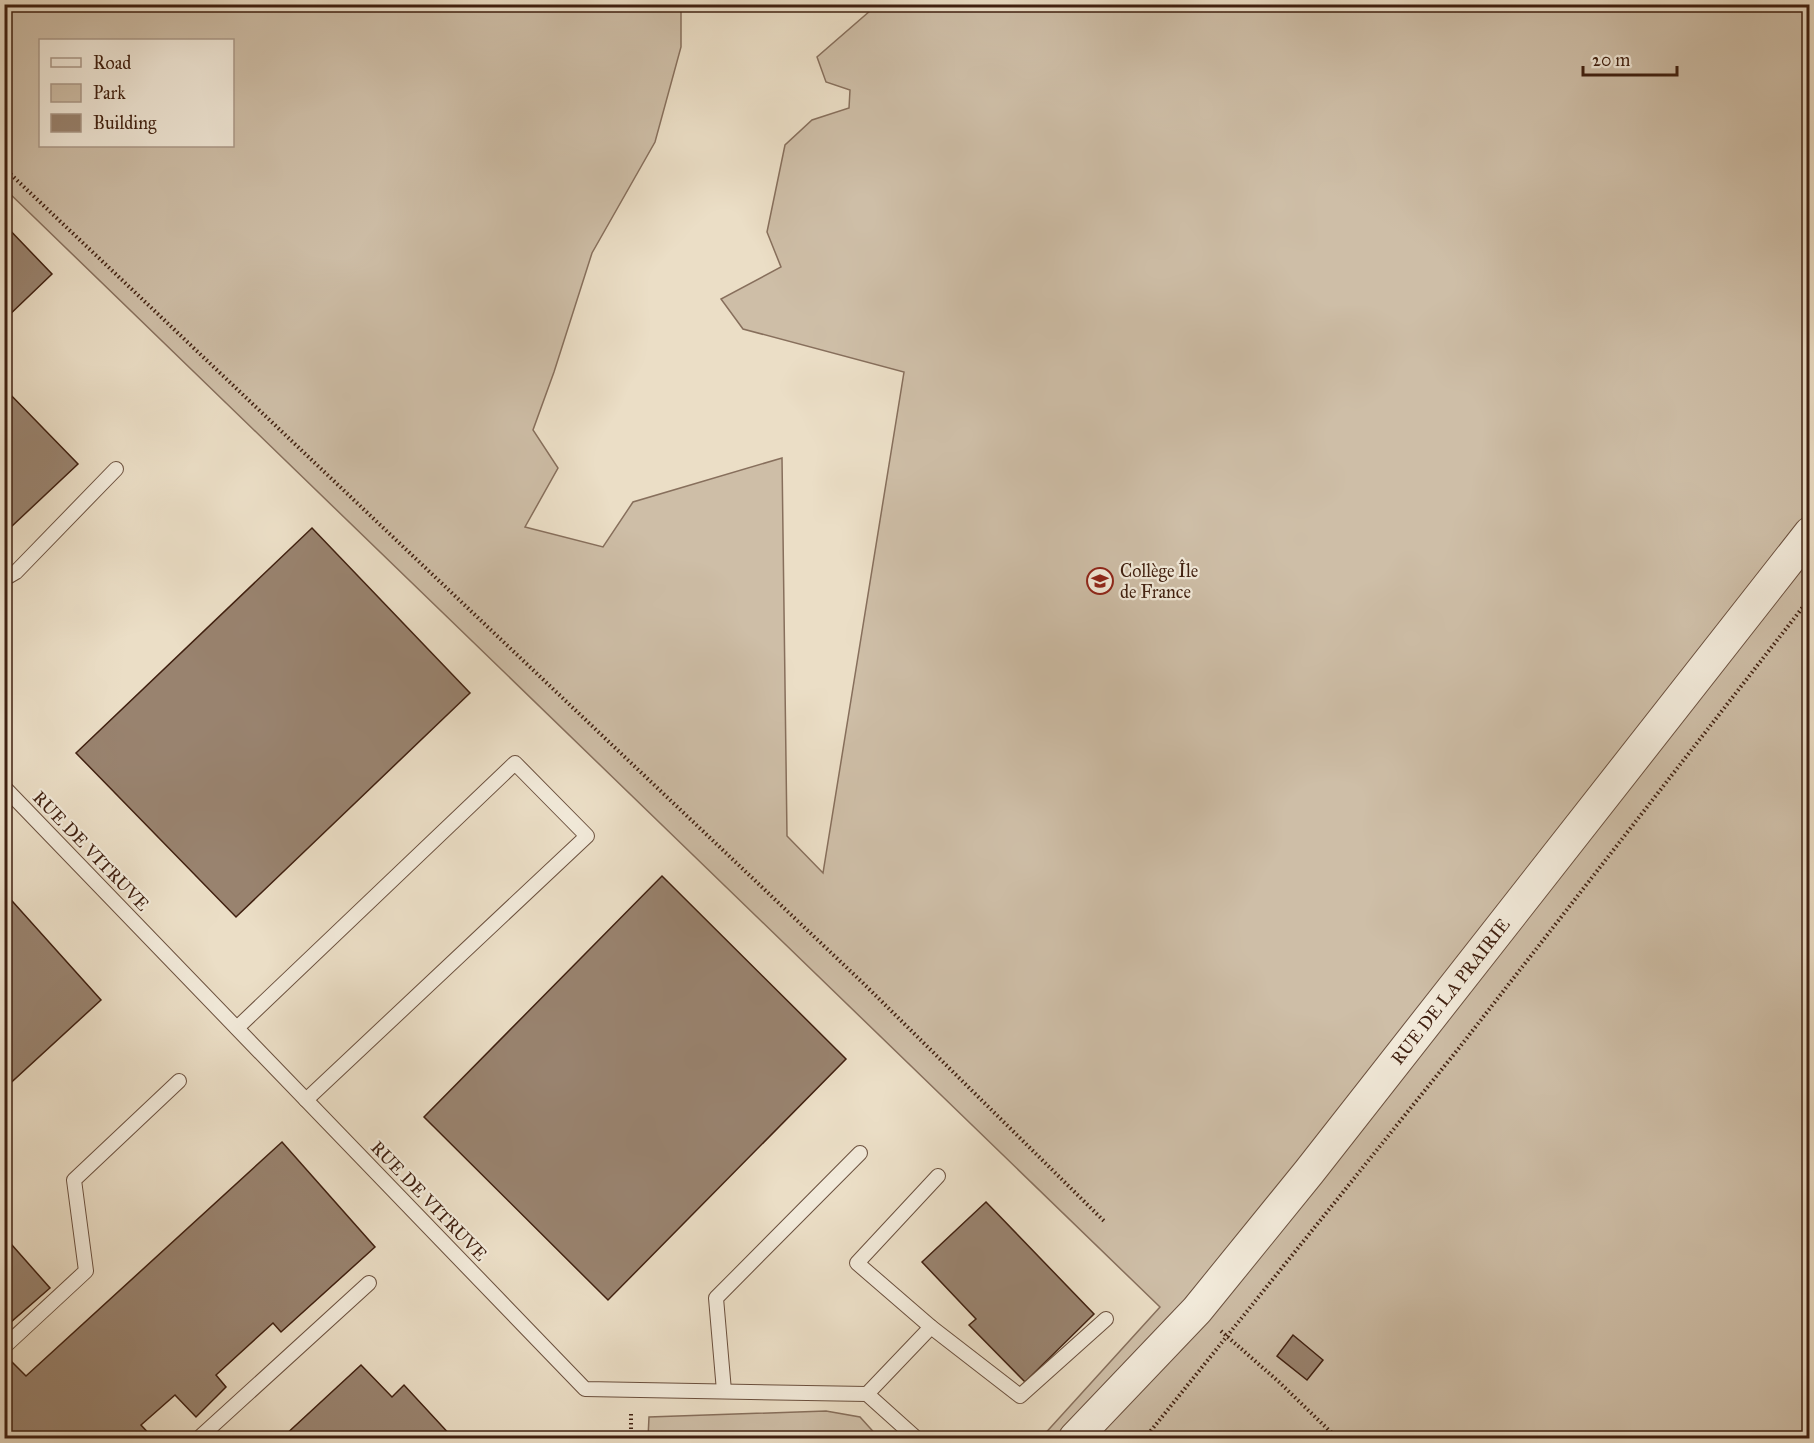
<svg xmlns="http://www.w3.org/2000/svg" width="1814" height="1443" font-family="'IM FELL Great Primer',serif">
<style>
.green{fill:#cebea7;stroke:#876f5c;stroke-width:1.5;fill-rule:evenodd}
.building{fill:#99836f;stroke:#402010;stroke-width:1.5}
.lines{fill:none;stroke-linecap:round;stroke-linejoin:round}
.service-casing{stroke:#6b503e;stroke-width:16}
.tertiary-casing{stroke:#6b503e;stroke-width:34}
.path{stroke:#402010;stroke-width:4;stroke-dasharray:1.5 3;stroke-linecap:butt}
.service{stroke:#f2eada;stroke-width:14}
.tertiary{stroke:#f2eada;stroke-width:32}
.labels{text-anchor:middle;stroke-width:4.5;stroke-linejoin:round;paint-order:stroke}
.poi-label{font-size:18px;fill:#402010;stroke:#f2eada;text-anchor:start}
.street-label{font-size:18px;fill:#402010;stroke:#f2eada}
</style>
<rect width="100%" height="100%" fill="#ebdec6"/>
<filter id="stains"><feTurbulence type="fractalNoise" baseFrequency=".00333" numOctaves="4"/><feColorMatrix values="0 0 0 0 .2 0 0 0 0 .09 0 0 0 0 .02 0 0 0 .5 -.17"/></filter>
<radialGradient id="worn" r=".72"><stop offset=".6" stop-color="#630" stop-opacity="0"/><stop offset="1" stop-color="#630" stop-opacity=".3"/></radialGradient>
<g class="green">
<path d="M878,4l931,1v1433h-768l119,-131 -1155,-1118 -1,-184h677v42l-26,95 -63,111 -38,119 -21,58 25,38 -33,59 78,20 30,-45 149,-44 5,378 36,37 81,-501 -161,-43 -22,-30 60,-32 -14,-35 18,-87 27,-25 37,-12 1,-18 -24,-8 -9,-25zM40,40h192v106h-192z"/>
<path d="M826,1411l34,6 19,21h-231l1,-21z"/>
</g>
<g class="building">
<path d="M4,224l48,50 -48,46z"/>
<path d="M4,388l74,76 -67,63 -7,-7z"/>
<path d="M312,528l158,165 -234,224 -160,-164z"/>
<path d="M662,876l184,183 -238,241 -184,-183z"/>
<path d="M4,892l97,108 -97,89z"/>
<path d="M282,1142l93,105 -94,85 -8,-9 -57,52 10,12 -30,30 -21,-22 -34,30 12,13h-149v-69l8,-7 14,14z"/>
<path d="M986,1202l108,112 -69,68 -56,-57 7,-6 -54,-57z"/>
<path d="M4,1236l46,52 -46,40z"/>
<path d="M1293,1335l30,25 -16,20 -30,-24z"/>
<path d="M361,1365l31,32 12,-12 49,53h-171z"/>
</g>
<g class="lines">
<defs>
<g id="service">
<path d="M4,579l12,-7 100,-103"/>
<path d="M4,787l581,602 282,5 49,44"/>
<path d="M237,1028l278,-265 72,73 -281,264"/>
<path d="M938,1176l-81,87 74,64 89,69 86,-77"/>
<path d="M4,1347l82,-76 -12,-91 105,-99"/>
<path d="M724,1391l-8,-93 144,-145"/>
<path d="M867,1394l64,-67"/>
<path d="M199,1438l170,-155"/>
</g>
<g id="tertiary">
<path id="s1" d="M1075,1438l122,-128 112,-138 501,-639"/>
</g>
</defs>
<use href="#service" class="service-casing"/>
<use href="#tertiary" class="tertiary-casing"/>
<g class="path">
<path d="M4,168l859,815 242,239"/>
<path d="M1221,1331l58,51 58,56"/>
<path d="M631,1438v-26"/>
<path d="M1145,1438l314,-390 351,-450"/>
</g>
<use href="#service" class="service"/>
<use href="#tertiary" class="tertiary"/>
</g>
<defs>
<symbol id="school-ring" viewBox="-11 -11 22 22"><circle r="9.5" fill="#f2eada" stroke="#8f2418" stroke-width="1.5"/><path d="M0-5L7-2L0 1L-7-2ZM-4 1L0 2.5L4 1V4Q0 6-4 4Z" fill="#8f2418"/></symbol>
</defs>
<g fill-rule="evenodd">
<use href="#school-ring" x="1085" y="566" width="30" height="30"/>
</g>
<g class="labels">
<g class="poi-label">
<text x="1120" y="577">Collège Île<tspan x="1120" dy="21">de France</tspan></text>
</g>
<g class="street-label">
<text transform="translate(91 851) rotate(46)" y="6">RUE DE VITRUVE</text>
<text dy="6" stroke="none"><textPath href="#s1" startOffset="584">RUE DE LA PRAIRIE</textPath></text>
<text transform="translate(429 1201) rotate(46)" y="6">RUE DE VITRUVE</text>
</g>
</g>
<rect width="1814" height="1443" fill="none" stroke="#ebdec6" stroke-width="24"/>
<rect x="6" y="6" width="1802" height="1431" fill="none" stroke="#402010" stroke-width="3"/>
<rect x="12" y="12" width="1790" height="1419" fill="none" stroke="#402010" stroke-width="1.5"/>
<rect x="39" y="39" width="195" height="108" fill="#f2eada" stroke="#ab9989" stroke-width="1.5"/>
<rect x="51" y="58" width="30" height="9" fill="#f2eada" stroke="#ab9989" stroke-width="1.5"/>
<text x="93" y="69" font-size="18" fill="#402010">Road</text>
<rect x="51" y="84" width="30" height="18" fill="#cebea7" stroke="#ab9989" stroke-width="1.5"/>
<text x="93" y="99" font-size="18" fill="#402010">Park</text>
<rect x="51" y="114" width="30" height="18" fill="#99836f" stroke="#ab9989" stroke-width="1.5"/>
<text x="93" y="129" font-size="18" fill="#402010">Building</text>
<path d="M1583 66v9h94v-9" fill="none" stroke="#402010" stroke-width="3"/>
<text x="1592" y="66" font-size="18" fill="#402010" stroke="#f2eada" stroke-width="4.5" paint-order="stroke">20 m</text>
<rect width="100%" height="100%" filter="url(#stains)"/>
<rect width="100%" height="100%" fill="url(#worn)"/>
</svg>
